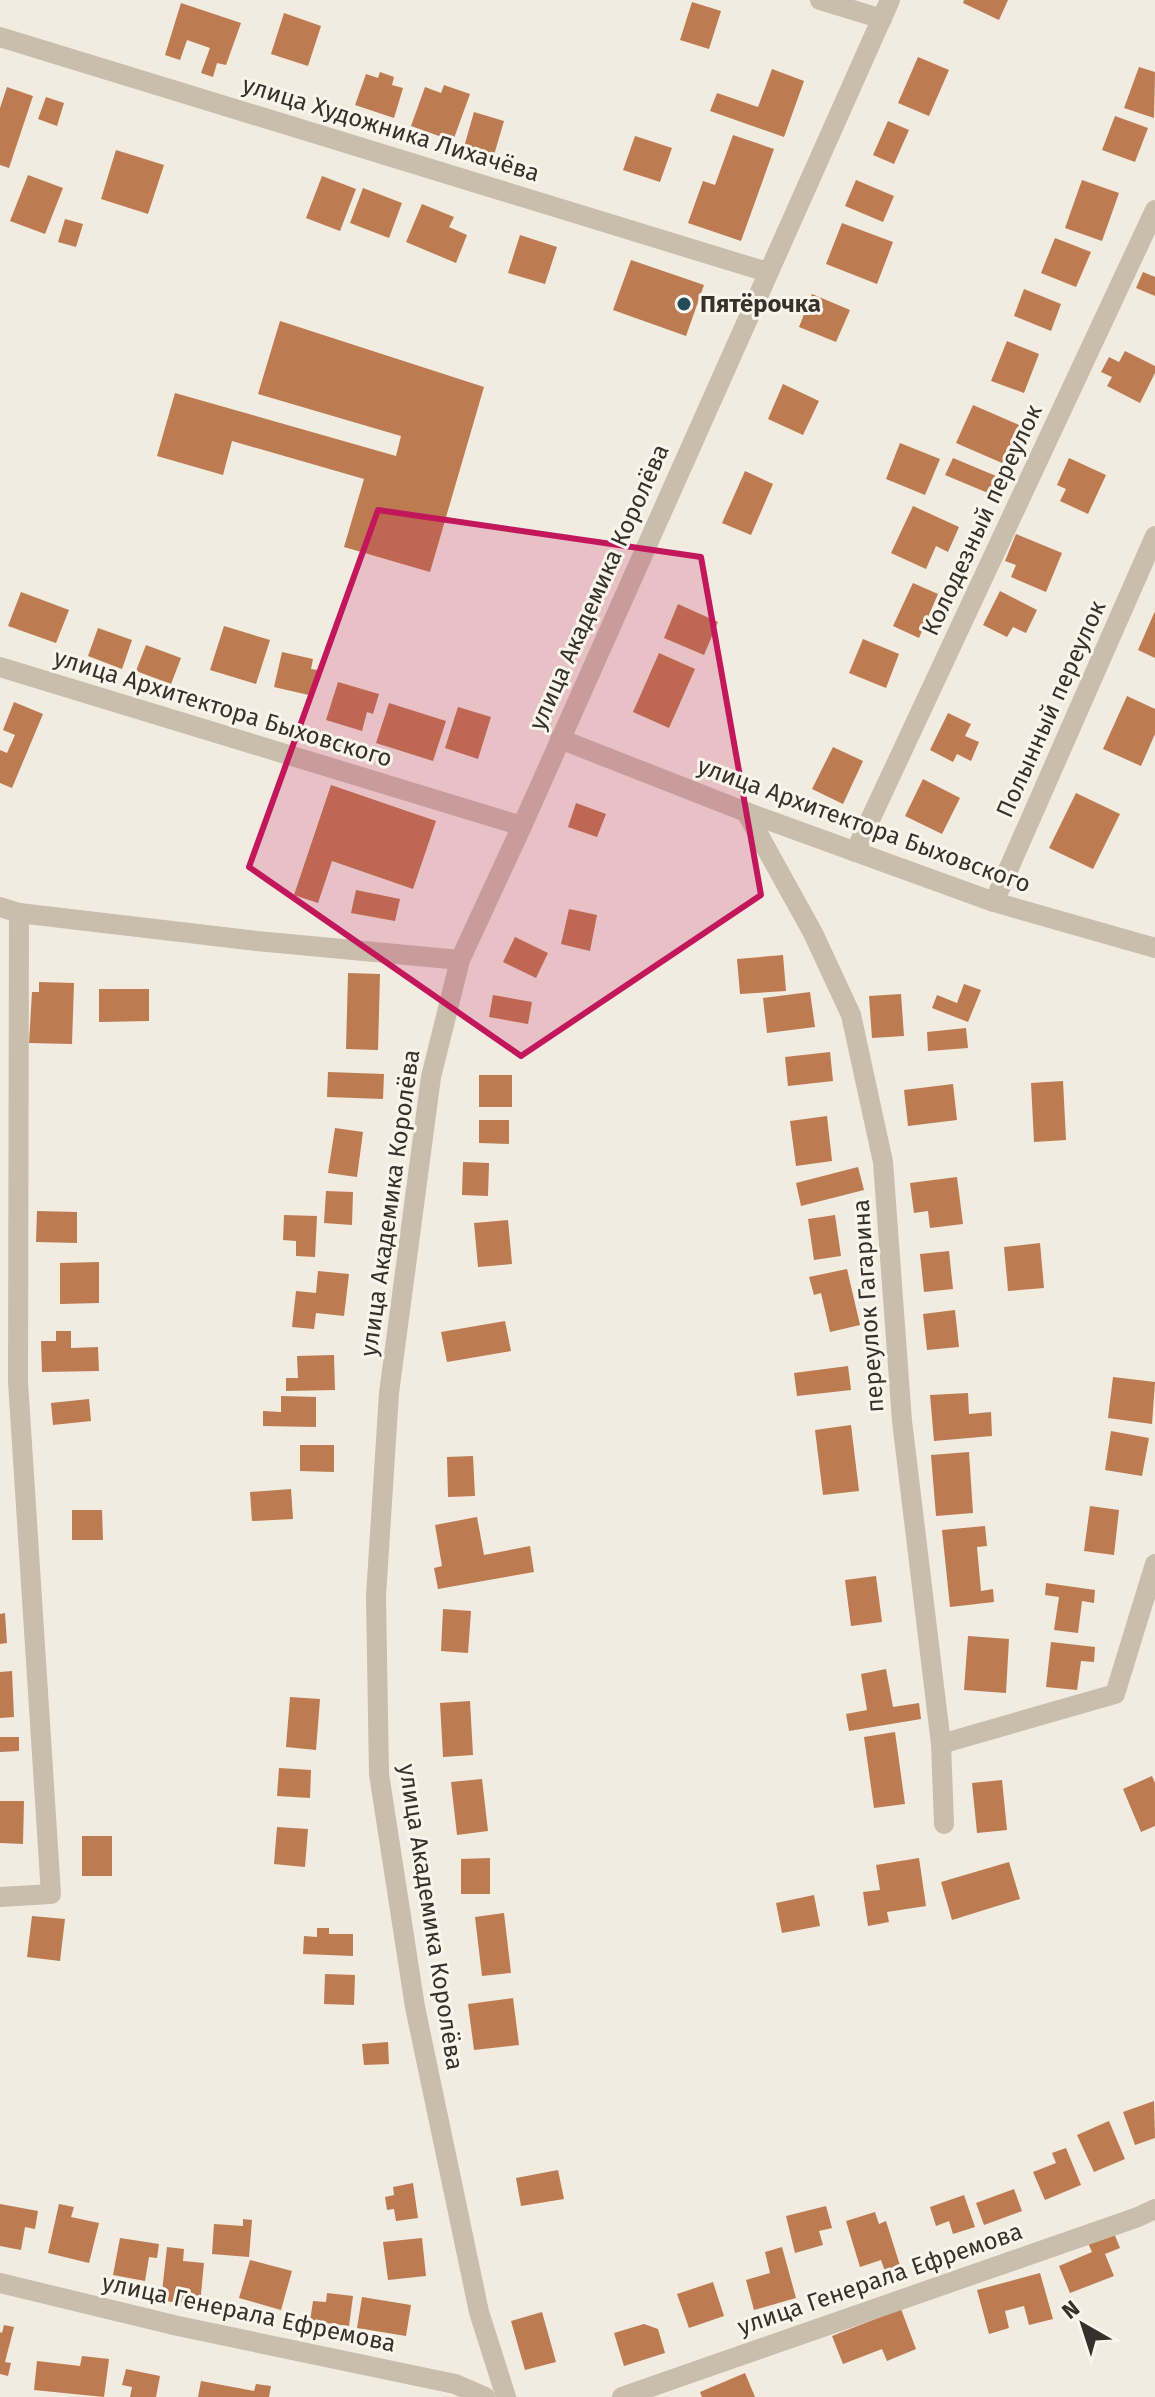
<svg xmlns="http://www.w3.org/2000/svg" width="1155" height="2397" font-family="'Fira Sans',sans-serif">
<style>
.building{fill:#bd7b52}
.lines{fill:none;stroke-linecap:round;stroke-linejoin:round}
.minor{stroke:#c9bdac;stroke-width:20}
.tertiary{stroke:#c9bdac;stroke-width:20}
.marked{fill:#c2185b;fill-opacity:0.2;stroke:#c2185b;stroke-width:6;stroke-linejoin:round}
.poi-dot{fill:#234c56;stroke:#f9f5ec;stroke-width:3}
.labels{text-anchor:middle;stroke-width:6;stroke-linejoin:round;paint-order:stroke}
.street-label{font-size:24px;fill:#37302b;stroke:#f9f5ec}
.poi-label{font-size:24px;font-weight:bold;fill:#37302b;stroke:#f9f5ec;text-anchor:start}
</style>
<rect width="100%" height="100%" fill="#f1ebe0"/>
<g class="building">
<path d="M964,0h44l-9,20 -36,-17z"/>
<path d="M692,2l29,9 -12,38 -29,-9z"/>
<path d="M181,3l60,20 -15,42 -9,-2 -4,14 -12,-4 9,-25 -23,-8 -7,20 -15,-5z"/>
<path d="M284,13l37,13 -13,40 -37,-12z"/>
<path d="M918,57l31,13 -20,46 -31,-13z"/>
<path d="M1139,67l16,5 -1,46 -30,-10z"/>
<path d="M772,69l32,12 -20,56 -74,-26 7,-18 41,14z"/>
<path d="M380,72l14,5 -2,8 11,3 -9,30 -39,-13 11,-31 12,4z"/>
<path d="M444,85l26,9 -17,47 -42,-15 14,-39 16,6z"/>
<path d="M7,87l26,9 -24,72 -9,-3v-57z"/>
<path d="M46,97l18,6 -7,23 -19,-7z"/>
<path d="M474,112l30,9 -10,34 -30,-8z"/>
<path d="M1115,116l33,12 -13,34 -33,-12z"/>
<path d="M888,121l21,9 -15,34 -21,-9z"/>
<path d="M733,135l41,14 -33,92 -53,-18 15,-42 12,4z"/>
<path d="M635,136l37,12 -12,34 -37,-12z"/>
<path d="M116,150l48,15 -16,49 -47,-15z"/>
<path d="M28,175l35,13 -18,46 -35,-13z"/>
<path d="M322,176l34,13 -16,42 -34,-13z"/>
<path d="M856,180l38,16 -11,26 -38,-16z"/>
<path d="M1082,180l37,13 -17,48 -37,-13z"/>
<path d="M363,188l39,15 -13,35 -39,-15z"/>
<path d="M422,204l32,13 -5,10 18,8 -11,28 -50,-21z"/>
<path d="M65,219l18,5 -7,23 -18,-5z"/>
<path d="M842,223l51,19 -16,42 -51,-20z"/>
<path d="M520,235l37,12 -12,37 -37,-11z"/>
<path d="M1055,238l36,14 -15,35 -35,-14z"/>
<path d="M631,260l73,25 -18,51 -73,-26z"/>
<path d="M1143,272l12,5v19l-19,-8z"/>
<path d="M1024,289l37,15 -10,27 -37,-15z"/>
<path d="M812,294l38,16 -14,32 -37,-15z"/>
<path d="M280,321l204,66 -54,185 -86,-25 20,-68 -132,-38 -9,34 -66,-19 18,-63 221,63 5,-20 -143,-42z"/>
<path d="M1007,341l32,13 -15,39 -33,-12z"/>
<path d="M1125,351l30,15v7l-15,30 -33,-17 5,-9 -11,-5 8,-15 10,5z"/>
<path d="M783,384l36,17 -16,34 -35,-16z"/>
<path d="M973,405l46,20 -17,38 -46,-20z"/>
<path d="M900,443l40,16 -15,36 -39,-16z"/>
<path d="M953,458l43,18 -8,17 -43,-18z"/>
<path d="M1069,458l37,17 -18,39 -28,-13 6,-12 -9,-4z"/>
<path d="M745,471l28,13 -22,51 -29,-12z"/>
<path d="M913,506l46,21 -11,25 -12,-6 -10,23 -35,-16z"/>
<path d="M1016,534l46,19 -16,39 -35,-15 5,-12 -11,-4z"/>
<path d="M913,583l25,11 -19,44 -26,-12z"/>
<path d="M1000,591l37,19 -11,23 -13,-6 -6,10 -24,-12z"/>
<path d="M21,592l48,18 -13,33 -48,-17z"/>
<path d="M678,604l40,18 -14,33 -40,-17z"/>
<path d="M1155,611v47l-17,-8z"/>
<path d="M224,626l46,14 -14,44 -46,-14z"/>
<path d="M98,628l34,12 -10,29 -34,-13z"/>
<path d="M863,639l36,15 -13,34 -37,-15z"/>
<path d="M146,645l35,13 -10,26 -35,-13z"/>
<path d="M282,652l31,7 -2,10 7,1 -5,26 -39,-9z"/>
<path d="M659,653l36,16 -26,59 -36,-16z"/>
<path d="M338,682l41,12 -6,20 -6,-2 -5,19 -36,-11z"/>
<path d="M1127,696l28,13v25l-14,32 -38,-17z"/>
<path d="M14,702l29,12 -31,74 -12,-5v-33l7,3 8,-18 -12,-5z"/>
<path d="M389,703l57,18 -13,40 -57,-18z"/>
<path d="M458,707l33,10 -13,42 -33,-11z"/>
<path d="M948,713l23,11 -6,12 14,6 -8,19 -14,-7 -4,8 -23,-12z"/>
<path d="M833,747l30,14 -20,43 -31,-15z"/>
<path d="M923,779l37,19 -18,36 -37,-18z"/>
<path d="M331,785l105,36 -23,68 -81,-28 -14,42 -24,-8z"/>
<path d="M1076,793l44,21 -27,55 -44,-21z"/>
<path d="M576,803l30,11 -9,23 -29,-10z"/>
<path d="M356,890l44,9 -5,22 -44,-8z"/>
<path d="M569,909l28,6 -7,36 -29,-7z"/>
<path d="M515,937l33,16 -12,25 -33,-16z"/>
<path d="M783,955l3,36 -46,3 -3,-35z"/>
<path d="M348,973l32,1 -2,76 -32,-1z"/>
<path d="M39,982l35,1 -2,61 -43,-1 3,-51h7z"/>
<path d="M964,984l17,6 -13,32 -36,-14 5,-13 20,8z"/>
<path d="M99,989h50v32l-50,1z"/>
<path d="M810,992l5,35 -48,6 -4,-35z"/>
<path d="M901,994l3,42 -32,2 -3,-42z"/>
<path d="M493,995l39,7 -4,22 -39,-7z"/>
<path d="M966,1028l2,20 -40,3 -1,-19z"/>
<path d="M830,1052l3,29 -45,5 -3,-29z"/>
<path d="M328,1072l56,2 -1,25 -56,-2z"/>
<rect x="479" y="1075" width="33" height="32"/>
<path d="M1063,1081l3,59 -32,2 -3,-59z"/>
<path d="M953,1084l4,36 -49,6 -4,-36z"/>
<path d="M827,1116l5,45 -36,5 -6,-45z"/>
<path d="M479,1120h30v24l-30,-1z"/>
<path d="M335,1128l28,4 -6,45 -29,-4z"/>
<path d="M463,1162l26,1 -1,33 -26,-1z"/>
<path d="M858,1167l6,23 -63,16 -5,-23z"/>
<path d="M957,1177l6,47 -33,4 -2,-17 -14,2 -4,-30z"/>
<path d="M326,1191l27,1 -1,33 -28,-2z"/>
<path d="M37,1211l40,1v31l-41,-1z"/>
<path d="M284,1215l33,1 -2,41 -19,-1v-15l-13,-1z"/>
<path d="M835,1215l6,41 -27,4 -6,-41z"/>
<path d="M508,1220l4,44 -34,3 -4,-44z"/>
<path d="M1040,1243l4,45 -36,3 -4,-44z"/>
<path d="M949,1251l4,38 -29,3 -4,-38z"/>
<path d="M99,1262v41l-39,1v-41z"/>
<path d="M847,1269l13,56 -30,7 -9,-39 -7,2 -5,-18z"/>
<path d="M318,1271l31,3 -5,42 -28,-3 -2,16 -22,-2 4,-36 20,2z"/>
<path d="M955,1310l4,37 -32,3 -4,-36z"/>
<path d="M505,1321l6,30 -64,11 -6,-30z"/>
<path d="M56,1331h15v17l27,-1 1,24 -57,1 -1,-31h15z"/>
<path d="M334,1355l1,35 -49,1v-13h12l-1,-22z"/>
<path d="M848,1366l3,24 -54,6 -3,-23z"/>
<path d="M1113,1377l42,5 -3,42 -44,-6z"/>
<path d="M968,1393l1,21 22,-2 1,24 -58,5 -4,-46z"/>
<path d="M281,1396l35,1v30l-53,-1v-15l18,1z"/>
<path d="M89,1399l2,22 -38,4 -2,-22z"/>
<path d="M851,1425l8,66 -36,4 -8,-65z"/>
<path d="M1111,1431l38,7 -7,38 -37,-6z"/>
<path d="M300,1445h34v27l-34,-1z"/>
<path d="M969,1452l4,61 -37,3 -5,-61z"/>
<path d="M473,1456l2,40 -27,1 -1,-40z"/>
<path d="M291,1489l2,30 -41,2 -2,-29z"/>
<path d="M1090,1506l29,4 -5,45 -30,-4z"/>
<path d="M72,1510h30l1,30h-31z"/>
<path d="M477,1517l7,38 46,-9 4,26 -96,17 -4,-21 8,-2 -7,-41z"/>
<path d="M985,1526l2,20 -10,1 4,44 12,-2 1,13 -44,5 -8,-77z"/>
<path d="M876,1576l6,46 -31,4 -6,-46z"/>
<path d="M1046,1583l49,7 -1,13 -12,-2 -4,32 -24,-3 5,-33 -14,-2z"/>
<path d="M443,1609l28,2 -3,42 -27,-2z"/>
<path d="M5,1613l2,30 -7,1v-30z"/>
<path d="M968,1636l41,3 -3,54 -42,-3z"/>
<path d="M1051,1642l44,5 -1,15 -13,-1 -4,29 -31,-3z"/>
<path d="M886,1669l7,38 26,-4 2,16 -72,12 -3,-17 21,-4 -6,-36z"/>
<path d="M12,1671l2,46 -14,1v-46z"/>
<path d="M290,1697l30,2 -4,51 -30,-3z"/>
<path d="M470,1701l3,54 -30,2 -3,-54z"/>
<path d="M895,1732l10,72 -31,4 -10,-71z"/>
<path d="M0,1737h19v14l-19,1z"/>
<path d="M279,1768l32,2 -1,28 -33,-2z"/>
<path d="M1152,1776l3,7v43l-14,6 -18,-43z"/>
<path d="M482,1779l6,52 -31,4 -6,-53z"/>
<path d="M1002,1780l5,50 -30,3 -5,-50z"/>
<path d="M0,1801h24l-1,43 -23,-1z"/>
<path d="M277,1827l31,2 -3,38 -31,-3z"/>
<rect x="82" y="1836" width="30" height="40"/>
<path d="M490,1858v36h-29v-35z"/>
<path d="M919,1858l7,48 -39,6 2,10 -21,4 -5,-34 17,-2 -4,-25z"/>
<path d="M1009,1862l11,37 -68,21 -11,-38z"/>
<path d="M814,1895l6,31 -38,7 -6,-30z"/>
<path d="M504,1913l7,60 -29,3 -7,-59z"/>
<path d="M32,1916l33,3 -5,42 -33,-4z"/>
<path d="M317,1928h12v6h24v22l-50,-2 1,-18 13,1z"/>
<path d="M325,1974l30,1 -1,30 -30,-1z"/>
<path d="M513,1998l6,47 -45,5 -6,-46z"/>
<path d="M388,2042l1,22 -25,1 -2,-21z"/>
<path d="M1154,2101l1,37 -20,7 -12,-33z"/>
<path d="M1109,2121l16,38 -31,13 -17,-37z"/>
<path d="M1066,2148l15,37 -36,15 -12,-28 23,-9 -4,-10z"/>
<path d="M558,2170l6,29 -43,7 -5,-28z"/>
<path d="M413,2183l5,35 -22,3 -2,-12 -7,1 -2,-13 9,-2 -1,-8z"/>
<path d="M1014,2189l8,22 -38,14 -8,-22z"/>
<path d="M964,2195l11,32 -22,7 -4,-13 -13,5 -6,-19z"/>
<path d="M0,2204l38,7 -3,18 -10,-2 -4,23 -21,-4z"/>
<path d="M59,2204l15,3 -3,10 28,6 -10,40 -41,-10z"/>
<path d="M826,2206l6,22 -13,3 4,14 -28,8 -9,-37z"/>
<path d="M875,2212l4,12 7,-3 17,54 -15,5 -7,-20 -21,7 -14,-46z"/>
<path d="M243,2219l9,1 -3,37 -37,-3 2,-30 29,2z"/>
<path d="M1114,2233l6,15 -15,6 9,22 -44,17 -11,-27 33,-14 -4,-9z"/>
<path d="M120,2238l39,6 -2,14 -8,-1 -4,24 -32,-6z"/>
<path d="M422,2238l4,38 -38,4 -5,-38z"/>
<path d="M167,2247l17,2 -1,12 21,2 -4,41 -39,-3z"/>
<path d="M782,2247l14,51 -42,12 -8,-30 24,-7 -5,-21z"/>
<path d="M250,2260l42,11 -11,39 -42,-12z"/>
<path d="M1040,2273l13,46 -24,6 -5,-19 -19,5 4,17 -20,6 -12,-44z"/>
<path d="M713,2282l11,34 -35,12 -12,-34z"/>
<path d="M327,2293l26,3 -4,30 -39,-5 3,-20 13,1z"/>
<path d="M362,2297l49,8 -5,31 -49,-8z"/>
<path d="M901,2309l15,40 -29,12 -5,-12 -39,15 -11,-28z"/>
<path d="M542,2312l14,50 -31,8 -14,-49z"/>
<path d="M644,2324l14,5 7,24 -41,13 -10,-33z"/>
<path d="M4,2325l10,2 -9,35 6,1 -3,13 -8,-2v-42l2,1z"/>
<path d="M82,2356l27,3 -5,38 -70,-7 3,-29 43,5z"/>
<path d="M126,2369l34,7 -4,21h-26l2,-10 -10,-2z"/>
<path d="M745,2373l10,24h-53l-2,-5z"/>
<path d="M201,2381l53,10 2,-7 15,2 -2,11h-71z"/>
</g>
<g class="lines">
<g class="minor">
<path d="M820,0l62,19"/>
<path d="M0,37l767,235"/>
<path d="M0,667l522,159"/>
<path d="M560,739l186,73 248,90 161,46"/>
<path d="M746,812l67,121 38,82 32,147 19,259 39,323 3,80"/>
<path d="M855,852l300,-642"/>
<path d="M994,902l161,-366"/>
<path d="M0,907l19,6 238,28 203,19"/>
<path d="M941,1744l174,-50 40,-130"/>
<path d="M0,1897l51,-3 -33,-512 1,-469"/>
<path d="M622,2397l516,-180 17,-8"/>
</g>
<g class="tertiary">
<path d="M0,2283l178,43 277,58 30,13"/>
<path d="M506,2397l-27,-85 -64,-305 -36,-233 -3,-178 13,-203 42,-316 29,-117 62,-134 368,-826"/>
</g>
</g>
<path class="marked" d="M378,510l323,47 60,338 -240,161 -272,-189z"/>
<circle class="poi-dot" cx="684" cy="304" r="8"/>
<g class="labels">
<g class="street-label">
<text transform="translate(391 129) rotate(17)" y="8">улица Художника Лихачёва</text>
<text transform="translate(982 520) rotate(-65)" y="8">Колодезный переулок</text>
<text transform="translate(599 587) rotate(-66)" y="8">улица Академика Королёва</text>
<text transform="translate(223 708) rotate(17)" y="8">улица Архитектора Быховского</text>
<text transform="translate(1051 709) rotate(-66)" y="8">Полынный переулок</text>
<text transform="translate(864 825) rotate(20)" y="8">улица Архитектора Быховского</text>
<text transform="translate(390 1203) rotate(-82)" y="8">улица Академика Королёва</text>
<text transform="translate(868 1306) rotate(-94)" y="8">переулок Гагарина</text>
<text transform="translate(431 1917) rotate(81)" y="8">улица Академика Королёва</text>
<text transform="translate(880 2279) rotate(-19)" y="8">улица Генерала Ефремова</text>
<text transform="translate(249 2313) rotate(12)" y="8">улица Генерала Ефремова</text>
</g>
<g class="poi-label">
<text x="700" y="312">Пятёрочка</text>
</g>
</g>
<g transform="translate(1083 2325) rotate(321)" stroke="#f9f5ec" stroke-width="6" paint-order="stroke">
<path d="M0-6L14 30L0 20L-14 30Z" fill="#37302b"/>
<text y="-12" font-size="22" font-weight="bold" text-anchor="middle" fill="#37302b">N</text>
</g>
</svg>
